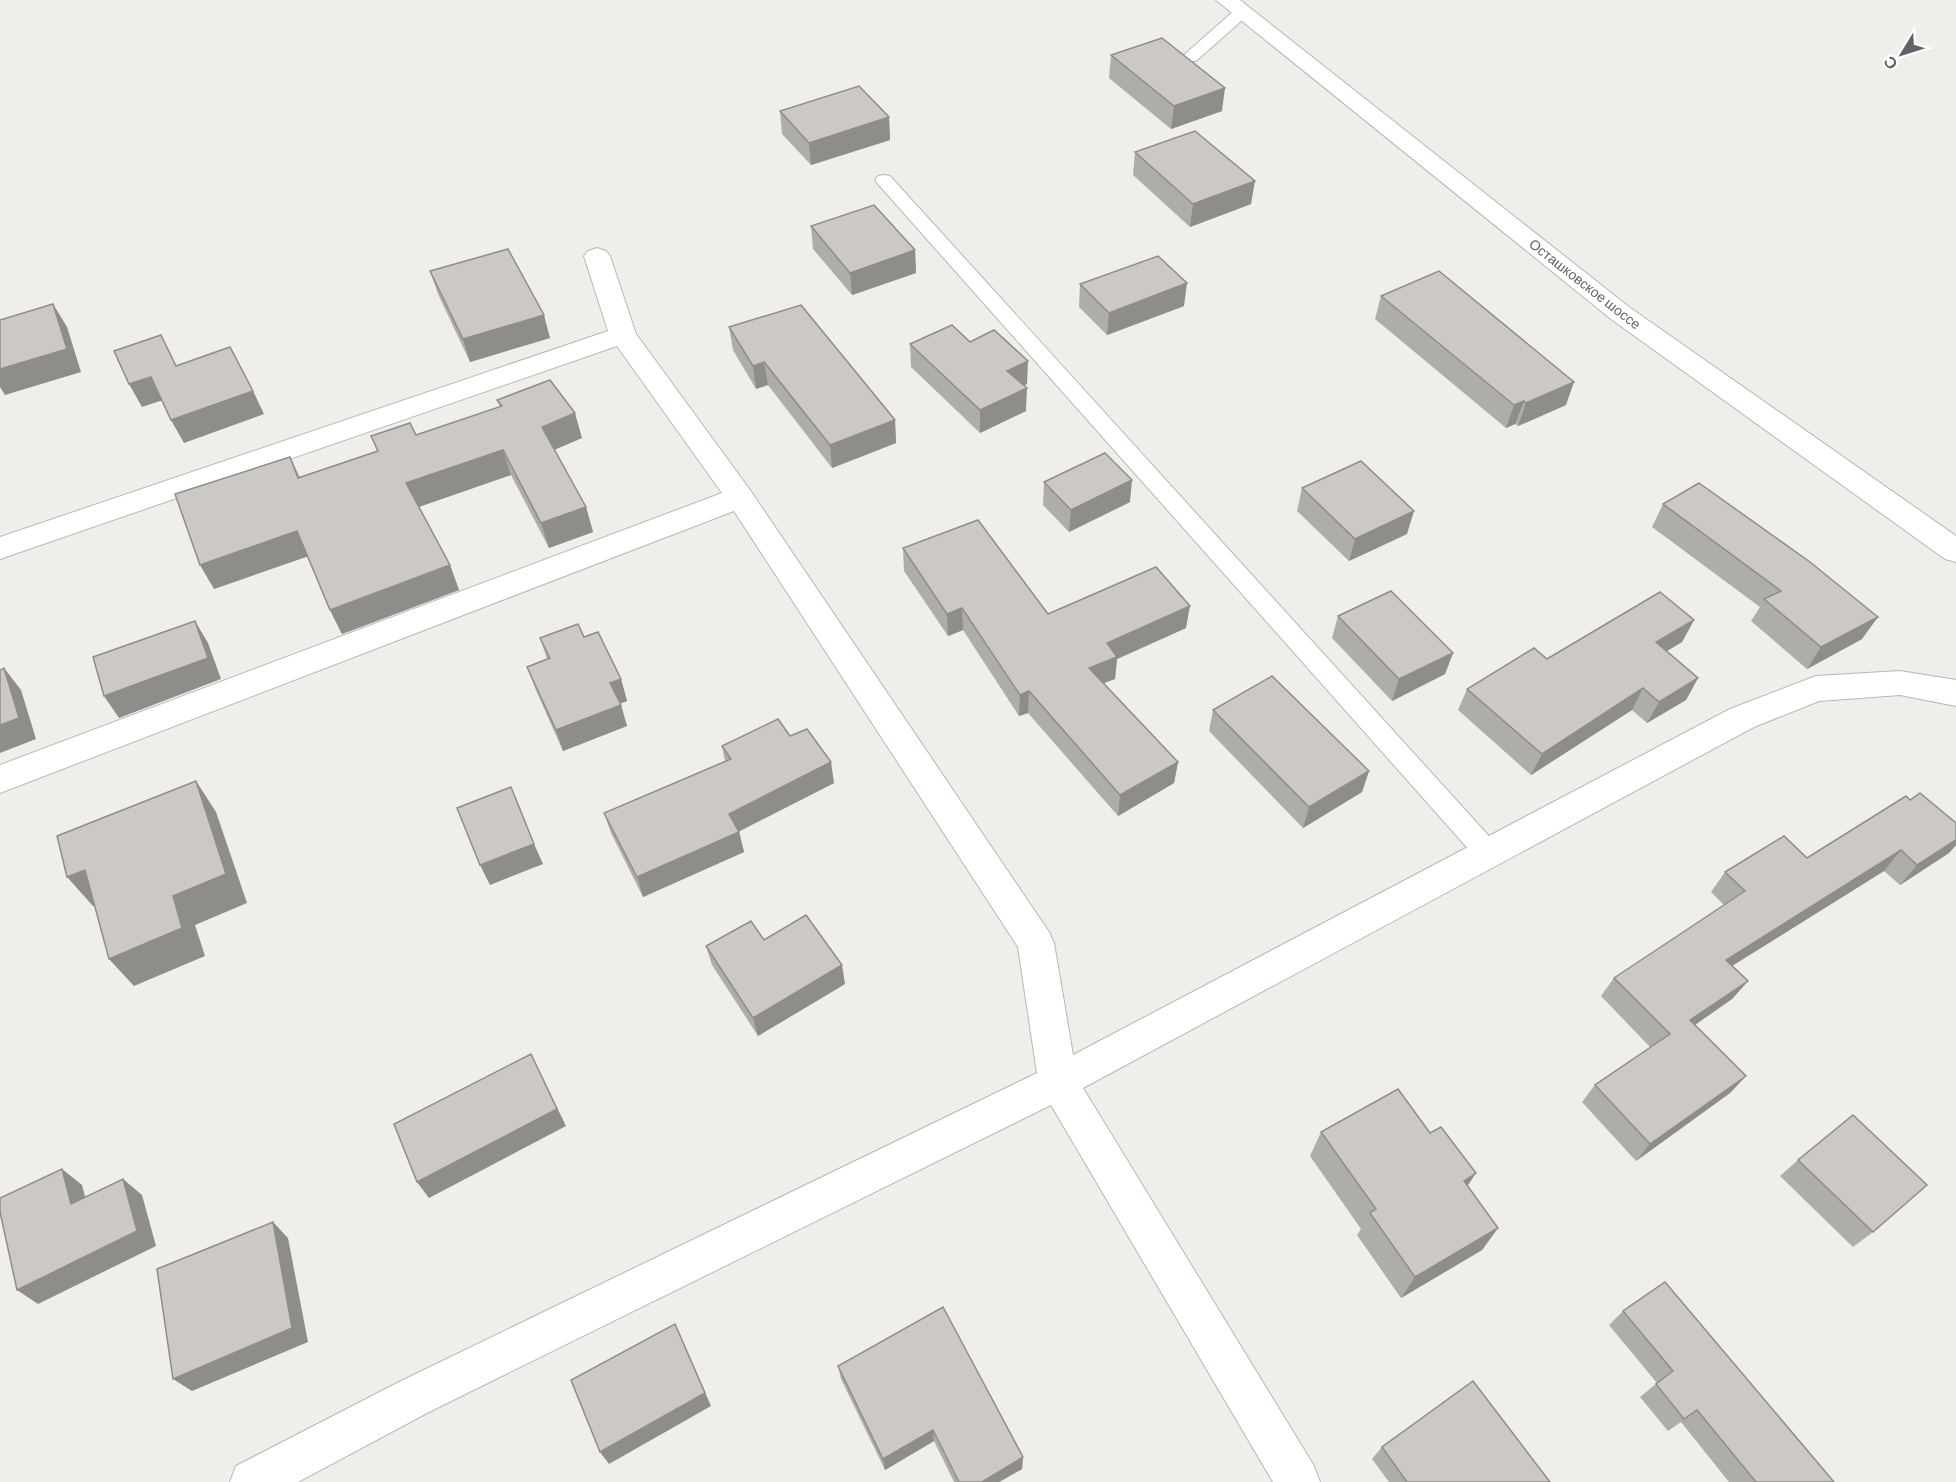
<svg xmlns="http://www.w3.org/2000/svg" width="1956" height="1482" font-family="Barlow,sans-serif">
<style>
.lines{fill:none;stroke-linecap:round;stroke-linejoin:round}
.lane-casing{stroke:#b5b8bb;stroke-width:2}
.street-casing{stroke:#b5b8bb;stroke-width:2}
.secondary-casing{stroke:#b4b7bb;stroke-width:2}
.lane{fill:#fff;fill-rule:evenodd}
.street{fill:#fff;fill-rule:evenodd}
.secondary{fill:#fff;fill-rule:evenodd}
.wall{fill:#afada9}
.shaded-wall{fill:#8f8d89}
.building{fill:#ccc9c4;stroke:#8f8d89;stroke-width:1.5}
.labels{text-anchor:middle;stroke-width:4.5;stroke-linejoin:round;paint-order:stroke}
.far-street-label{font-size:14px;fill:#5f6367;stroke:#fff}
</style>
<rect width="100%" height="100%" fill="#f0eee8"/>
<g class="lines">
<defs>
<g id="lane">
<path d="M1242,7l8,5 -2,3 -52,46h-12l-2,-3 2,-3 52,-46z"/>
<path d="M884,175l6,1 607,669 4,8 -4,8 -9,3 -9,-3 -601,-677 -3,-4 3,-4z"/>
</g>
<path id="street" d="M597,248l9,3 4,5 26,78 114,156 299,442 5,11 19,112 657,-346 86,-33 84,-5 56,9v26l-56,-11 -81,6 -65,26 -671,361 231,378 6,16h-47l-222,-377 -622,307 -131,70h-68l6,-16 163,-84 638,-309 -19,-126 -284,-436 -734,282v-28l722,-272 -105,-147 -617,213v-22l608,-206 -24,-75 4,-5z"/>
<path id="secondary" d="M1216,0h24l389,307 327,229v26l-11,-3 -334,-240z"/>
</defs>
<use href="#lane" class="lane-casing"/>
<use href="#street" class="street-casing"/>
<use href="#secondary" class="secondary-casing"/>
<use href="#lane" class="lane"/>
<use href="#street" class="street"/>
<use href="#secondary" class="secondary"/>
</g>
<g class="wall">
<path d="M1111,55l111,56 -51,18 -62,-51z"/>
<path d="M780,111l109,6 1,23 -79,25 -29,-31z"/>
<path d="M1135,152l116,52 -61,23 -57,-52z"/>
<path d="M811,226l104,24 1,23 -64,22 -39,-46z"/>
<path d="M430,271l120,67 -80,24 -32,-68z"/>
<path d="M1080,284l104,22 -77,29 -28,-28z"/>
<path d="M1381,296l185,109 -48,21 -3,-2 -9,4 -131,-109z"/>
<path d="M729,327l166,93 1,23 -64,25 -64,-83 -12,4 -23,-39z"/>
<path d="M910,344l117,40 -3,1 2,26 -46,22 -69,-66z"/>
<path d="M497,400l85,38 -28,12 32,57 7,25 -44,16 -38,-73 -93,32 32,58 9,25 -117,44 -12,-24 -23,-54 -93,33 76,-132 10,20 77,-26 -6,-15 45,-1 84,-28z"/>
<path d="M1044,482l86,20 -61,30 -26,-27z"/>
<path d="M1302,488l105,46 -58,27 -52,-50z"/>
<path d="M1663,504l199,135 -55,30 -56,-48 9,-14 -108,-80z"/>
<path d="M903,548l145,66 138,14 -69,31 -2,20 -11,4 74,79 -4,21 -56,33 -90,-103 -9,3 -56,-86 -15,6 -44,-65z"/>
<path d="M1338,616l115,37 -8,21 -53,27 -60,-63z"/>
<path d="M1694,620l-12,22 -15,9 31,27 -12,22 -39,23 -15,-13 -101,65 -73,-65 9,-21 80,-30z"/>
<path d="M584,637l37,42 6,22 -7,2 7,23 -64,25 -28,-63 -8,-21 20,-8 -7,-21z"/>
<path d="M1213,710l156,61 -7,21 -59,36 -94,-97z"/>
<path d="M790,736l44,47 -95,48 5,21 -101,45 -32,-64 -7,-20 121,-52 -3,-15z"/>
<path d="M1910,800l46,23v22l-7,8 -49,32 -16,-14 -152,95 16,15 -16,18 -37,26 51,51 -16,17 -94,68 -54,-59 13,-17 55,-38 -49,-51 13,-18 110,-73 -13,-13 14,-20 82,-14z"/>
<path d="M764,940l81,44 -87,52 -46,-71 -6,-19z"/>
<path d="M1321,1132l147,54 30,42 -16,22 -81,48 -44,-63 4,-6 -51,-73z"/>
<path d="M1798,1160l75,72 -20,15 -73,-71z"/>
<path d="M1623,1311l211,171h-105l-48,-60 -13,9 -28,-34 17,-14 -48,-58z"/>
<path d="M838,1366l185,91 -1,12 -23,13h-45l-20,-41 -49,29 -44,-91z"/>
<path d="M1382,1447l168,35h-161l-17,-23z"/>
</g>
<g class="shaded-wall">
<path d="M1225,88l-3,23 -51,18 3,-23z"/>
<path d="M889,117l1,23 -79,25 -2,-22z"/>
<path d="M1255,181l-4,23 -61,23 3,-23z"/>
<path d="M915,250l1,23 -64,22 -2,-22z"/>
<path d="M1187,283l-3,23 -77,29 2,-22z"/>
<path d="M53,304l14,23 14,45 -76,23 -5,-8v-18z"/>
<path d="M544,315l6,23 -80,24 -7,-23z"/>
<path d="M1028,361l-1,23 -20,9v-22z"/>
<path d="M764,362l4,23 -12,4 -3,-23z"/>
<path d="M151,377l12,23 -21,7 -13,-23z"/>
<path d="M1574,382l-8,23 -48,21 8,-23z"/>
<path d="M1027,388l-1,23 -46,22v-23z"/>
<path d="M253,391l11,23 -80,29 -13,-23z"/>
<path d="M1524,401l-9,23 -9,4 8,-23z"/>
<path d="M575,413l7,25 -33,14 -7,-25z"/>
<path d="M895,420l1,23 -64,25 -2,-23z"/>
<path d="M503,450l8,25 -95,33 -10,-25z"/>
<path d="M1132,480l-2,22 -61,30 2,-22z"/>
<path d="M586,507l7,25 -44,16 -8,-25z"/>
<path d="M1414,511l-7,23 -58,27 6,-22z"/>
<path d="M297,531l12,25 -95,33 -14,-24z"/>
<path d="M450,565l9,25 -117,44 -12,-24z"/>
<path d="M1190,606l-4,22 -69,31 -2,20 -28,10 2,-21 18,-25z"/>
<path d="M962,608l1,22 -15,6 -1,-22z"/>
<path d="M1878,617l-16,22 -55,30 14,-22z"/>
<path d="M1694,620l-12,22 -37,22 11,-22z"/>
<path d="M195,621l13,22 13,36 -102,39 -15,-22z"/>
<path d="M1453,653l-8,21 -53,27 7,-22z"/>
<path d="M4,668l17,22 15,49 -36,14v-28z"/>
<path d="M1698,678l-12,22 -39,23 12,-21z"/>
<path d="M621,679l6,22 -10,4 -7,-22z"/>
<path d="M1643,688l-11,22 -101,65 11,-21z"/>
<path d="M1029,691l-1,22 -9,3 1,-21z"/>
<path d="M621,705l6,21 -64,25 -7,-21z"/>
<path d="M831,762l3,21 -100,51 -5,-20z"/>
<path d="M1178,762l-4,21 -56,33 2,-21z"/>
<path d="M1369,771l-7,21 -59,36 6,-21z"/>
<path d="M196,781l20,31 31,91 -52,22 10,31 -71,30 -25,-27 64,-63z"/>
<path d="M739,832l5,20 -101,45 -6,-20z"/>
<path d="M1956,840v5l-7,8 -49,32 17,-20z"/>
<path d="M534,844l9,20 -53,21 -10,-20z"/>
<path d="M1901,850l-17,21 -173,108 15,-19z"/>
<path d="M85,870l24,29 -16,7 -26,-29z"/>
<path d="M842,965l3,19 -87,52 -5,-18z"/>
<path d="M1748,981l-16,18 -56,39 14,-18z"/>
<path d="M531,1054l35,72 -137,72 -12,-16z"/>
<path d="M1746,1076l-16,17 -94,68 14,-17z"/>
<path d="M62,1169l20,16 9,34 -20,-15z"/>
<path d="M1476,1173l-15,23 3,-15z"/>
<path d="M123,1179l19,16 14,51 -118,58 -21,-14z"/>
<path d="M273,1222l15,16 20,104 -116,49 -19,-12z"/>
<path d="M1498,1228l-16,22 -81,48 14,-21z"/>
<path d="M675,1324l36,82 -102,58 -9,-12z"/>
<path d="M933,1430l1,11 -49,29 -2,-11z"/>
<path d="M1023,1457l-1,12 -23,13h-17z"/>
</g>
<g class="building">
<path d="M1162,38l63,50 -51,18 -63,-51z"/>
<path d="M859,86l30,31 -80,26 -29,-32z"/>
<path d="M1195,131l60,50 -62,23 -58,-52z"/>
<path d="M874,205l41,45 -65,23 -39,-47z"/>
<path d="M508,249l36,66 -81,24 -33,-68z"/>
<path d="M1158,256l29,27 -78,30 -29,-29z"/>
<path d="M1439,271l135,111 -48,21 -2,-2 -10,4 -133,-109z"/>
<path d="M53,304l14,45 -67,20v-49z"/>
<path d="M801,305l94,115 -65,25 -66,-83 -11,4 -24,-39z"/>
<path d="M952,325l18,17 24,-12 34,31 -21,10 20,17 -47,22 -70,-66z"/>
<path d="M161,335l15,31 54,-19 23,44 -82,29 -20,-43 -22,7 -15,-33z"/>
<path d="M550,380l25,33 -33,14 44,80 -45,16 -38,-73 -97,33 44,82 -120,45 -33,-79 -97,34 -25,-71 115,-37 8,21 80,-27 -7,-15 39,-13 6,12 86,-29 -5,-6z"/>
<path d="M1105,453l27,27 -61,30 -27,-28z"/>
<path d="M1361,461l53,50 -59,28 -53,-51z"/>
<path d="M1699,483l111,79 68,55 -57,30 -57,-48 17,-8 -118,-87z"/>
<path d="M978,520l70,94 108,-47 34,39 -83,37 10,14 -28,11 89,94 -58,33 -91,-104 -9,4 -58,-87 -15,6 -44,-66z"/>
<path d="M1391,591l62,62 -54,26 -61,-63z"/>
<path d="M1660,592l34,28 -38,22 42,36 -39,24 -16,-14 -101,66 -75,-65 67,-41 13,11z"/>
<path d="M195,621l13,37 -104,38 -11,-39z"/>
<path d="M578,624l6,13 14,-5 23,47 -11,4 11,22 -65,25 -29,-63 23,-9 -10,-20z"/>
<path d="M4,668l15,50 -19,7v-55z"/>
<path d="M1272,676l97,95 -60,36 -96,-97z"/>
<path d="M778,719l12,17 17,-7 24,33 -102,52 10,18 -102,45 -33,-64 127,-54 -9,-13z"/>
<path d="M196,781l30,93 -53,22 9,32 -73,31 -24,-89 -18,7 -10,-41z"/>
<path d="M511,787l23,57 -54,21 -23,-57z"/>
<path d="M1920,793l36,30v17l-39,25 -16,-15 -175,110 22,21 -58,39 56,56 -96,68 -55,-59 75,-51 -56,-56 131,-87 -20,-19 59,-36 23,22 99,-62 4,4z"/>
<path d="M806,915l36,50 -89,53 -47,-72 45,-25 13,19z"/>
<path d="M531,1054l26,55 -140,73 -23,-58z"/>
<path d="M1398,1089l32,44 11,-6 35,46 -12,8 34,47 -83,49 -45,-64 6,-4 -55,-77z"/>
<path d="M1853,1115l74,70 -54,47 -75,-72z"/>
<path d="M62,1169l9,35 52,-25 14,52 -120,59 -17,-78v-14z"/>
<path d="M273,1222l19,106 -119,51 -16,-110z"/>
<path d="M1665,1282l169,200h-78l-59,-72 -13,9 -28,-35 17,-13 -50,-60z"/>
<path d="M943,1307l80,150 -41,25h-23l-26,-52 -50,29 -45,-93z"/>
<path d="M675,1324l30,69 -105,59 -29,-72z"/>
<path d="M1473,1381l77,101h-143l-25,-35z"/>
</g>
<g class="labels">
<g class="far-street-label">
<text transform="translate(1585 284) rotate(38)" y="5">Осташковское шоссе</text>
</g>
</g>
<g transform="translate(1902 54) rotate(232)" stroke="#ffffff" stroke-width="4.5" paint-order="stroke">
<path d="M0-4.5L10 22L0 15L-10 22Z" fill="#5f6367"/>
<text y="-9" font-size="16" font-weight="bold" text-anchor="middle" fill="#5f6367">С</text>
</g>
</svg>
